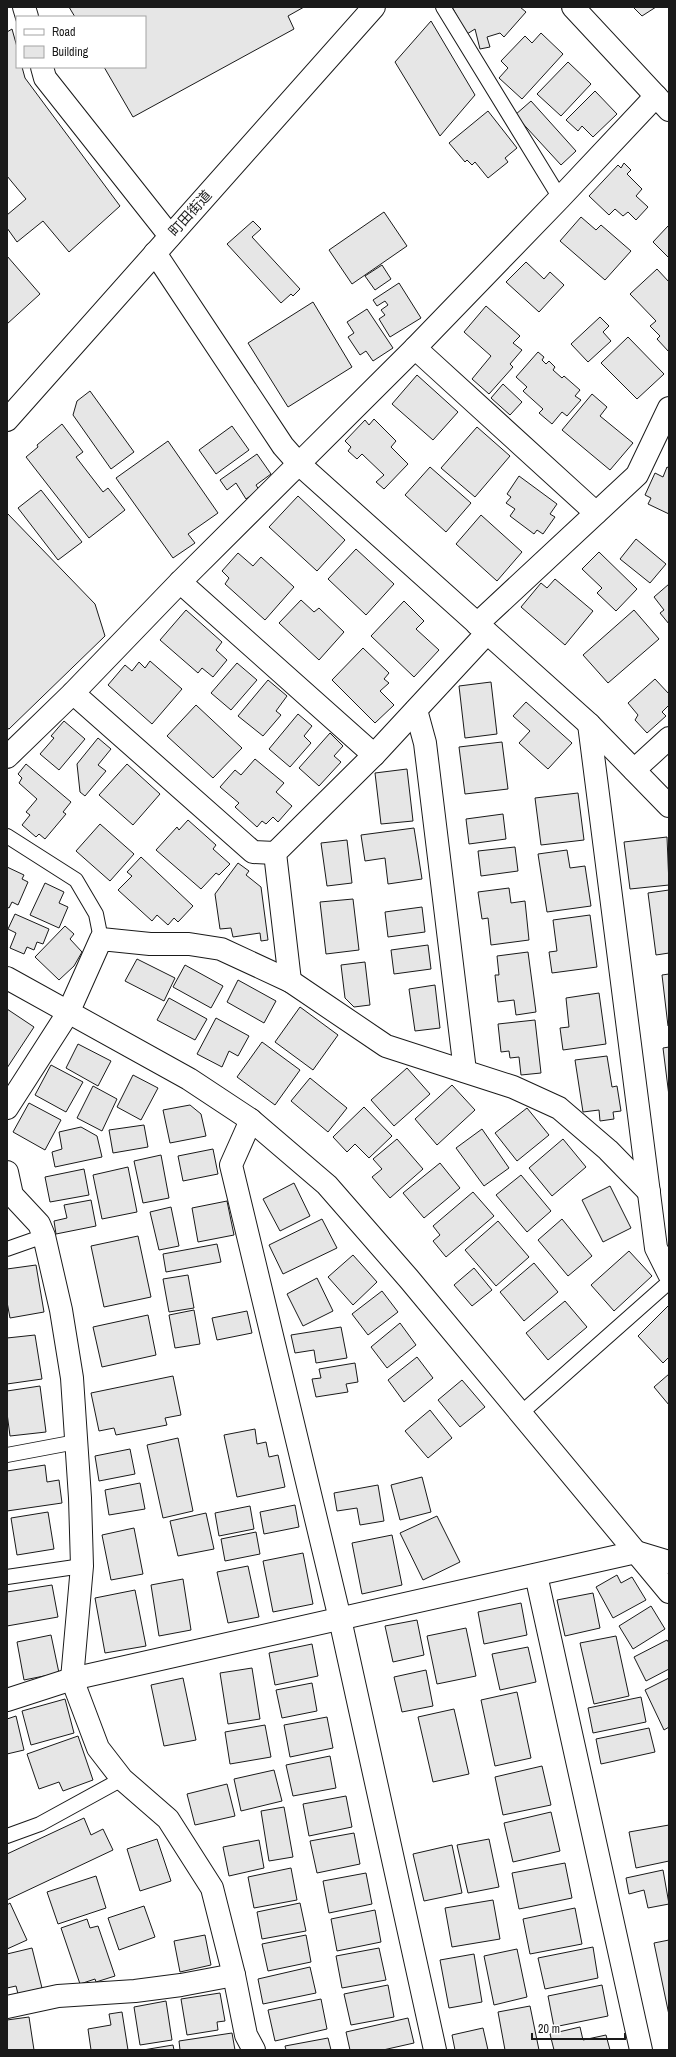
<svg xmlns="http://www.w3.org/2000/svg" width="676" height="2057" font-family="'Archivo Narrow','Noto Sans JP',sans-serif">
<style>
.building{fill:#e6e6e6;stroke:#1a1a1a}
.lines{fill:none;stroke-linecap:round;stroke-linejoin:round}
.lane-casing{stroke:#1a1a1a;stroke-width:16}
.street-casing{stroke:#1a1a1a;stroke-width:24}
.secondary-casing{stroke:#1a1a1a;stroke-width:24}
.lane{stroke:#fff;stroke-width:14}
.street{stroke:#fff;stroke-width:22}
.secondary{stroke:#fff;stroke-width:22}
.labels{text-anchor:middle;stroke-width:3;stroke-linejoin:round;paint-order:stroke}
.street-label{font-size:14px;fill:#1a1a1a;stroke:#fff}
</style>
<rect width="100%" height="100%" fill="#fff"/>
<g class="building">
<path d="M69,7h235l-16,9 6,13 -161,88 -29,-50h41v-50h-70z"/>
<path d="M452,7h68l6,5 -22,25 -4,-4 -13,4 3,10 -10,2 -5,-20 -8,5z"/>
<path d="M633,7h23l-14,9z"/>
<path d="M431,21l44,74 -35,41 -45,-74z"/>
<path d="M12,29l5,18v20h5l3,11 95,128 -51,46 -26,-31 -26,21 -10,-14v-13l19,-16 -19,-23v-144z"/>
<path d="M541,33l22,21 -41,45 -23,-21 9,-10 -7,-7 24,-25 7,7z"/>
<path d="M568,62l23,22 -30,32 -24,-22z"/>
<path d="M595,91l22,23 -24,23 -11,-11 -4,5 -12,-11z"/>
<path d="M531,101l45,50 -15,14 -46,-50z"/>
<path d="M488,111l29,37 -12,10 3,4 -20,16 -13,-16 -3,3 -5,-5 -2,2 -16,-19z"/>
<path d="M624,163l7,7 -4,4 15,15 -6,7 12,11 -12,13 -8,-8 -5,4 -8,-7 -6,6 -20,-19 29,-31 3,3z"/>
<path d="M384,212l23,34 -55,38 -23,-34z"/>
<path d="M581,217l15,13 5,-5 30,26 -26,29 -45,-39z"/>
<path d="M253,221l8,8 -9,8 48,52 -7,7 -2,-2 -10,9 -54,-59z"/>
<path d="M668,226l1,1v31l-16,-16z"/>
<path d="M7,256l33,38 -33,30z"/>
<path d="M526,262l18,17 6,-7 14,13 -25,27 -33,-30z"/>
<path d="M382,265l9,14 -16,11 -10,-14z"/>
<path d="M657,269l12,13v70l-12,-13 3,-3 -10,-10 6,-5 -26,-27z"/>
<path d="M399,283l22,35 -31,19 -11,-18 6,-4 -4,-5 7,-5 -3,-4 -8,5 -4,-6z"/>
<path d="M313,302l39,65 -64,40 -40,-64z"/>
<path d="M486,306l34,30 -7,7 9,7 -12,14 3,3 -24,27 -17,-15 19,-23 -27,-24z"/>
<path d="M367,309l26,39 -20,13 -7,-10 -6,4 -12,-18 6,-4 -7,-11z"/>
<path d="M600,317l9,9 -6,6 8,9 -23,21 -17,-18z"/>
<path d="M628,337l36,37 -27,25 -36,-36z"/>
<path d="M538,352l6,5 -2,3 4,4 3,-3 6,6 -2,3 9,8 2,-2 16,14 -5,6 6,4 -14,16 -5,-4 -10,12 -13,-11 4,-4 -20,-18 4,-4 -11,-10z"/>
<path d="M417,375l41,37 -25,28 -41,-36z"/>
<path d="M503,384l19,18 -12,13 -19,-17z"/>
<path d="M90,391l44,61 -23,17 -38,-54 4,-14z"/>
<path d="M592,394l15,13 -7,9 33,27 -23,27 -48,-40z"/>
<path d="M374,419l22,22 -5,6 17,17 -24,25 -8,-7 8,-7 -22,-21 -5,5 -9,-8 3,-4 -6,-6 20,-21 4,5z"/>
<path d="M62,424l21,28 -7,5 27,35 5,-4 17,22 -36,28 -63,-81 12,-10 -1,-2z"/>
<path d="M232,426l17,24 -33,24 -17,-24z"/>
<path d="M477,427l33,29 -35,41 -34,-29z"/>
<path d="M168,441l50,72 -30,21 7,9 -22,15 -57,-80z"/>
<path d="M257,454l14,20 -15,11 3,5 -13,9 -10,-16 -9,7 -7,-10z"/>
<path d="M430,467l41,36 -25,29 -41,-37z"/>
<path d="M667,467l2,1v46l-21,-10 3,-6 -6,-3 10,-22 8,4z"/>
<path d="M519,476l38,28 -7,10 5,3 -12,17 -6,-4 -3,4 -24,-18 5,-7 -9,-6 5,-6 -4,-3z"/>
<path d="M41,490l41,52 -24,18 -40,-52z"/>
<path d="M298,496l47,44 -28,31 -48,-44z"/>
<path d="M7,513l88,91 10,32 -96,93 -2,-1z"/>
<path d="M481,515l41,37 -25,29 -41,-37z"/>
<path d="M636,539l30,25 -16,19 -30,-24z"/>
<path d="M356,549l38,35 -28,31 -38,-36z"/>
<path d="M599,552l38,37 -21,22 -19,-18 5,-5 -20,-19z"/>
<path d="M238,553l15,13 8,-9 33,30 -29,33 -40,-36 4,-6 -7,-7z"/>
<path d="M555,579l38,32 -28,34 -44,-38 20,-24 6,5z"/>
<path d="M669,584v40l-9,-11 4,-3 -10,-13z"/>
<path d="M301,600l13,12 5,-4 25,24 -25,28 -40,-37z"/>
<path d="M404,601l20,20 -8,8 23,21 -25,27 -43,-41z"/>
<path d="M186,610l36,32 -6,8 11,10 -14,17 -11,-9 -4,5 -38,-33z"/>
<path d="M634,610l25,29 -51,44 -25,-28z"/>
<path d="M363,648l26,25 -5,6 5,4 -9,8 14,14 -19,18 -43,-43z"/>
<path d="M150,661l32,28 -30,35 -44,-39 17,-20 7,6 7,-9 6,6z"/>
<path d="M237,663l20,17 -26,30 -20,-17z"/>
<path d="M655,679l14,15v11l-7,7 4,4 -19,17 -12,-13 3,-5 -10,-12z"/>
<path d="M268,680l19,16 -11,15 5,4 -18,21 -25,-20z"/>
<path d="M491,682l6,52 -32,4 -6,-52z"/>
<path d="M526,702l46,41 -24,26 -29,-26 11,-12 -17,-15z"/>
<path d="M196,705l46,43 -29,30 -46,-42z"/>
<path d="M298,714l14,12 -8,10 7,7 -21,24 -21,-18z"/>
<path d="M64,721l21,18 -26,31 -19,-16 14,-16 -3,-2z"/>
<path d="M330,733l13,13 -9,10 7,6 -22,24 -20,-18z"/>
<path d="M98,738l13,11 -13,16 8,6 -21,25 -5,-4 -3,-28z"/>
<path d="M502,742l6,47 -43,5 -6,-47z"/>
<path d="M255,759l29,24 -8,9 16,14 -14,16 -5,-5 -7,7 -4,-3 -5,6 -22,-20 4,-4 -19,-16 15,-17 6,5z"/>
<path d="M26,764l45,38 -8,10 3,2 -21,25 -6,-5 -3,3 -14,-12 8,-10 -4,-3 11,-13 -18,-16 3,-5 -4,-4z"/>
<path d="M127,764l33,30 -27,31 -34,-30z"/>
<path d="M407,769l6,52 -32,3 -6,-51z"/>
<path d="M578,793l6,47 -43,5 -6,-47z"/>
<path d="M503,814l3,25 -37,5 -3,-25z"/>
<path d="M188,820l28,25 -3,4 17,15 -11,11 -3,-2 -15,16 -45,-39 21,-23 2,3z"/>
<path d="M100,824l34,30 -24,27 -34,-30z"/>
<path d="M414,828l8,51 -34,5 -3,-26 -20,3 -4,-26z"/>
<path d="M667,837l2,48 -39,4 -6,-47z"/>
<path d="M347,840l5,43 -25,3 -6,-43z"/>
<path d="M515,847l3,24 -37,5 -3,-25z"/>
<path d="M567,850l3,18 15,-2 6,40 -44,6 -9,-58z"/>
<path d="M141,857l52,49 -15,16 -4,-4 -6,7 -11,-10 -5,6 -34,-31 14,-14 -5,-4z"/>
<path d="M238,863l11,8 -3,4 15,12 7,53 -7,1 -1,-8 -27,4 -2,-9 -11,1 -5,-35z"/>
<path d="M7,867l17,8 -2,4 6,3 -10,23 -6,-3 -3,6 -2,-1z"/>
<path d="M45,883l19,9 -5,11 9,4 -9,21 -29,-13z"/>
<path d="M509,888l2,15 14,-2 4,39 -38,5 -3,-27 -6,1 -4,-27z"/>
<path d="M669,890v63l-13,2 -8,-62z"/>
<path d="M353,899l6,51 -33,4 -6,-52z"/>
<path d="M422,907l3,25 -37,5 -3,-25z"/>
<path d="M15,914l34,15 -6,15 -6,-2 -3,8 -7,-3 -3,7 -14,-6 6,-15 -8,-4z"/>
<path d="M590,915l7,52 -45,6 -3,-21 8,-1 -4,-31z"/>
<path d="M65,926l9,8 -4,5 12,13 -8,14 -15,14 -24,-23z"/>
<path d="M428,945l3,24 -37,5 -3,-24z"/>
<path d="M528,952l8,60 -20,3 -2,-15 -16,2 -3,-27h4l-2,-19z"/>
<path d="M137,959l38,19 -11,23 -39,-20z"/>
<path d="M365,962l5,43 -16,2 -9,-9 -4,-33z"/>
<path d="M185,965l38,21 -12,22 -38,-21z"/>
<path d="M669,974v52h-1l-6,-51z"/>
<path d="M238,980l38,21 -12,22 -37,-21z"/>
<path d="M435,985l5,43 -25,3 -6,-42z"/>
<path d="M599,993l7,51 -43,6 -3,-22 9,-1 -3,-29z"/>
<path d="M169,998l38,21 -12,21 -38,-20z"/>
<path d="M300,1007l38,28 -25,35 -38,-28z"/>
<path d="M7,1009l27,18 -27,41z"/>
<path d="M216,1018l33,18 -11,20 -9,-5 -7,16 -25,-13z"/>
<path d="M535,1020l6,53 -20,2 -2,-18 -9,1 -1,-7 -8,1 -3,-28z"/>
<path d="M262,1042l38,28 -25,35 -38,-28z"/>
<path d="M78,1044l33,17 -13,25 -32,-18z"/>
<path d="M669,1047v49l-6,-48z"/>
<path d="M607,1056l5,31 5,-1 4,25 -8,1 1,7 -14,2 -1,-11 -16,2 -8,-52z"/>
<path d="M51,1065l32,17 -17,30 -31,-17z"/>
<path d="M407,1068l23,26 -36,32 -23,-26z"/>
<path d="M133,1075l25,13 -17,32 -24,-13z"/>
<path d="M310,1078l37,30 -19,24 -37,-31z"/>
<path d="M452,1085l23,25 -38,35 -22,-26z"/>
<path d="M93,1086l24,13 -15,32 -25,-13z"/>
<path d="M29,1103l32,17 -16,30 -32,-18z"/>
<path d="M190,1105l11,9 5,22 -36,7 -7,-33z"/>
<path d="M364,1107l28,29 -23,22 -14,-14 -8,8 -14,-15z"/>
<path d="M527,1108l22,27 -32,26 -22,-28z"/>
<path d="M144,1125l4,22 -35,6 -4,-23z"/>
<path d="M81,1127l16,9 5,21 -47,10 -3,-15 10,-3 -3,-17z"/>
<path d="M482,1129l27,39 -25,18 -28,-38z"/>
<path d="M397,1139l26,30 -33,29 -18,-21 10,-8 -9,-10z"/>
<path d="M563,1139l23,28 -34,29 -23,-28z"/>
<path d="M213,1149l5,25 -35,7 -5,-25z"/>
<path d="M161,1155l8,43 -26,5 -9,-42z"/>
<path d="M440,1163l20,25 -36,30 -21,-25z"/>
<path d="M128,1167l9,45 -35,7 -9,-44z"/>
<path d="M84,1169l5,26 -39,7 -5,-25z"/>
<path d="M521,1175l30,36 -24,21 -31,-37z"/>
<path d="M294,1183l16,33 -30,15 -17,-32z"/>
<path d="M610,1186l21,42 -28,14 -21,-42z"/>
<path d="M473,1192l21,24 -48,41 -13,-16 7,-6 -7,-9z"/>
<path d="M91,1200l5,26 -40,8 -2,-13 13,-3 -3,-13z"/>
<path d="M227,1201l7,34 -36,7 -6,-34z"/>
<path d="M171,1207l8,39 -20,4 -9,-38z"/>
<path d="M322,1219l15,29 -54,26 -14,-29z"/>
<path d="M562,1219l30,37 -24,20 -30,-36z"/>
<path d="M498,1221l31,36 -33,29 -31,-36z"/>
<path d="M138,1236l13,61 -47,10 -13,-61z"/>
<path d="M217,1244l4,18 -55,10 -3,-18z"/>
<path d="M629,1251l23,25 -38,35 -23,-26z"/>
<path d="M353,1255l24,27 -24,23 -25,-28z"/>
<path d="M534,1263l24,29 -34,29 -24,-29z"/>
<path d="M36,1265l8,47 -34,6 -3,-16v-33z"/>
<path d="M474,1268l18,22 -20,16 -18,-21z"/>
<path d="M188,1275l6,33 -25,4 -6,-33z"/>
<path d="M317,1278l16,33 -30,15 -16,-32z"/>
<path d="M382,1291l16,21 -30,23 -16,-21z"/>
<path d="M565,1301l22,26 -39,33 -22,-27z"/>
<path d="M669,1305v52l-6,6 -25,-27z"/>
<path d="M194,1310l6,34 -25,4 -6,-33z"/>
<path d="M247,1311l5,22 -35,7 -5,-22z"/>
<path d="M148,1315l8,40 -54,12 -9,-40z"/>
<path d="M400,1323l16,22 -29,23 -16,-21z"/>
<path d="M341,1327l6,31 -31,5 -2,-13 -19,3 -4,-18z"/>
<path d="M35,1335l7,44 -35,5v-46z"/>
<path d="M417,1357l16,21 -29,24 -16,-22z"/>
<path d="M355,1363l3,19 -12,2 2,8 -32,5 -4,-18 9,-1 -2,-9z"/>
<path d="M669,1374v31l-15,-18z"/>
<path d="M173,1376l8,39 -16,3 2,7 -51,10 -2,-7 -15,3 -8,-38z"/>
<path d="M462,1380l23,27 -25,20 -22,-27z"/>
<path d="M40,1386l6,46 -36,4 -3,-23v-22z"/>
<path d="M430,1410l22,28 -24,20 -23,-27z"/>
<path d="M255,1429l2,15 9,-2 3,15 9,-2 7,32 -48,10 -13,-62z"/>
<path d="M178,1438l15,73 -30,7 -16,-73z"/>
<path d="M130,1449l5,25 -36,7 -4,-25z"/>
<path d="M45,1465l2,17 12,-2 3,23 -55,8v-40z"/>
<path d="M422,1477l9,35 -31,8 -9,-35z"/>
<path d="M140,1483l5,26 -36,6 -4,-25z"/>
<path d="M378,1485l6,36 -24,4 -3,-17 -20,3 -3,-18z"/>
<path d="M295,1505l4,22 -35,7 -4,-22z"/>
<path d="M250,1506l4,23 -35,7 -4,-23z"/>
<path d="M48,1512l6,37 -37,6 -6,-37z"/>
<path d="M206,1513l8,36 -36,7 -8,-35z"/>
<path d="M437,1516l23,46 -37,18 -23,-47z"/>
<path d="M134,1528l9,46 -32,6 -9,-45z"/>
<path d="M256,1532l4,22 -35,7 -4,-22z"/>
<path d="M392,1535l10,50 -40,9 -10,-51z"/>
<path d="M303,1553l10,51 -40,8 -10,-51z"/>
<path d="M248,1566l11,51 -31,6 -11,-51z"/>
<path d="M617,1575l4,8 11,-6 14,23 -33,18 -17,-31z"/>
<path d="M183,1579l8,51 -32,6 -8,-51z"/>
<path d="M52,1585l6,32 -51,9v-34z"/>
<path d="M135,1590l11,56 -41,7 -10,-55z"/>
<path d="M593,1593l7,35 -35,8 -8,-36z"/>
<path d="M521,1603l6,32 -43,9 -6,-32z"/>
<path d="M651,1606l14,23 -32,20 -14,-23z"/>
<path d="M417,1620l7,35 -31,7 -8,-36z"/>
<path d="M466,1628l10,48 -39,8 -10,-48z"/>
<path d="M51,1635l8,38 -35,7 -7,-38z"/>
<path d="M616,1636l13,60 -35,8 -14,-61z"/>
<path d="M667,1640l2,3v26l-23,12 -12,-24z"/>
<path d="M312,1644l6,32 -43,9 -6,-32z"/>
<path d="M528,1647l8,35 -36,8 -8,-36z"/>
<path d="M252,1668l8,51 -32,5 -8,-51z"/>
<path d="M426,1670l7,36 -31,6 -8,-35z"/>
<path d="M183,1678l13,62 -32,6 -13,-61z"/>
<path d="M669,1678v49l-5,3 -19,-40z"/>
<path d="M312,1683l5,28 -35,7 -6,-28z"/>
<path d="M517,1692l14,66 -36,8 -14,-66z"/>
<path d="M641,1697l5,25 -53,11 -5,-25z"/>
<path d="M65,1699l9,34 -43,12 -9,-34z"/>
<path d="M454,1709l15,65 -36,8 -15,-65z"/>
<path d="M16,1716l8,34 -17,4v-35z"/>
<path d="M327,1717l6,31 -43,9 -6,-32z"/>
<path d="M265,1725l6,32 -41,7 -5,-32z"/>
<path d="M649,1728l6,24 -54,12 -5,-25z"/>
<path d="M78,1736l15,44 -30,11 -4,-9 -20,7 -12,-35z"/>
<path d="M330,1756l6,32 -43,8 -7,-31z"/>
<path d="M542,1766l9,39 -48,10 -8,-38z"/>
<path d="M274,1770l8,31 -41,10 -7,-32z"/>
<path d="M227,1784l8,32 -40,9 -8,-31z"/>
<path d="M346,1796l6,31 -43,9 -6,-32z"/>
<path d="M284,1807l9,50 -24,4 -8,-50z"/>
<path d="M551,1812l9,39 -47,11 -9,-39z"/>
<path d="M84,1818l7,17 12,-6 10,21 -106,50v-46z"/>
<path d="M669,1825v36l-33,7 -7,-36z"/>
<path d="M354,1833l6,31 -43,9 -7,-32z"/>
<path d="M157,1839l14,42 -31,10 -13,-42z"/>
<path d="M489,1839l10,48 -31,6 -11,-48z"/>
<path d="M259,1840l5,28 -35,8 -6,-29z"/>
<path d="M452,1845l10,48 -38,8 -11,-47z"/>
<path d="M565,1863l7,35 -53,11 -7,-36z"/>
<path d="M291,1868l6,32 -43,8 -6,-31z"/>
<path d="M663,1870l6,34 -21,4 -4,-18 -15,4 -3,-16z"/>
<path d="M366,1873l6,31 -43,9 -6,-32z"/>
<path d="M96,1876l10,32 -48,16 -11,-32z"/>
<path d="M493,1900l7,39 -48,8 -7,-39z"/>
<path d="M10,1903l17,37 -20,9v-44z"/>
<path d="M300,1903l6,28 -44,8 -5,-27z"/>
<path d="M144,1906l11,31 -36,13 -11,-32z"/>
<path d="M575,1908l7,36 -52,10 -7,-35z"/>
<path d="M375,1910l6,32 -44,9 -6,-32z"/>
<path d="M87,1919l3,9 8,-2 17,50 -19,6 -1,-3 -15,5 -19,-56z"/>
<path d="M205,1935l6,30 -31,7 -6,-31z"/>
<path d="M306,1935l5,27 -43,9 -6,-27z"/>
<path d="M669,1940v75l-15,-72z"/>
<path d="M593,1947l5,31 -53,11 -7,-31z"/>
<path d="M32,1948l10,40 -24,6 -2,-8 -9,2v-34z"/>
<path d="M379,1948l7,32 -44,8 -6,-32z"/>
<path d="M517,1949l10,48 -33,8 -10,-49z"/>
<path d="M474,1954l8,48 -33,6 -9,-48z"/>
<path d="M310,1967l6,26 -53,11 -5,-25z"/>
<path d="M388,1985l6,32 -43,8 -7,-31z"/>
<path d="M602,1985l6,31 -54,11 -6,-31z"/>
<path d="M220,1993l5,28 -8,1 1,8 -31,5 -6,-36z"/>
<path d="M321,1999l6,30 -52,12 -7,-31z"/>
<path d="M166,2001l6,39 -32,5 -6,-38z"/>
<path d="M530,2006l9,44h-34l-7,-38z"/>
<path d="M122,2012l6,38h-37l-3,-21 23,-4 -2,-11z"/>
<path d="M29,2017l5,33h-27v-30z"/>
<path d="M408,2018l6,25 -31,7h-33l-4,-18z"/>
<path d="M580,2027l3,13 23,-5 4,15h-56l-4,-16z"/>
<path d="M483,2028l5,22h-33l-3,-15z"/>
<path d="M232,2033l3,17h-55l-1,-9z"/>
<path d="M328,2038l3,12h-45l-1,-4z"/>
<path d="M173,2045l1,5h-31z"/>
</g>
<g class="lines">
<defs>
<g id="lane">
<path d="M443,7l117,191"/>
<path d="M7,836l69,44 20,34 5,25"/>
<path d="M7,1249l37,-13"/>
<path d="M520,1414l149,-132"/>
<path d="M7,1455l69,-13"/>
<path d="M7,1577l75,-11"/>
<path d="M7,1836l33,-12 82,-45"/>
</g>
<g id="street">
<path d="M24,7l3,10"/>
<path d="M42,67l3,11 125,158"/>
<path d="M155,253l128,193 15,17 291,261 80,82"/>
<path d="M415,348l181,165"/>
<path d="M180,582l194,173"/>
<path d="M477,624l160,-149 32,-67"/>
<path d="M73,693l180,159 22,1"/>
<path d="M416,710l9,33 40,328"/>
<path d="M589,724l67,524 13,26"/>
<path d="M7,757l66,-64 107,-111 235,-234 145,-150 96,-102"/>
<path d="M634,770l35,-32"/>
<path d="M290,981l-15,-128 99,-98 113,-122"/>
<path d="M7,1108l61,-95 33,-74 49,5h39l32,5 69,32 96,65 127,41 46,21 49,42 41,42"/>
<path d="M251,1120l-20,45 109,454 95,431"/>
<path d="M7,1172l5,23 27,29 5,12 17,74 11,68 8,120 2,68 -10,113 26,69 24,31 46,40 44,69 22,87 12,60 8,15"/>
<path d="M536,1575l105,475"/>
<path d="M7,1700l65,-21 564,-127 33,10"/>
<path d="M7,2007l51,-11 77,-5 46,-6 53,-10"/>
</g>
<g id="secondary">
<path d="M573,7l96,103"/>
<path d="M7,420l367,-413"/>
<path d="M7,978l182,101 62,41 76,65 82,94 260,313"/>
</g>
</defs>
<use href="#lane" class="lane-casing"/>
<use href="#street" class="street-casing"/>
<use href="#secondary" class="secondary-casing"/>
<use href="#lane" class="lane"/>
<use href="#street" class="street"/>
<use href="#secondary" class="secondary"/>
</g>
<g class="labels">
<g class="street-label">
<text transform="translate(190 213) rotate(-48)" y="5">町田街道</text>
</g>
</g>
<rect width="676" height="2057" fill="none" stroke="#1a1a1a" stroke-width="16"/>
<rect x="16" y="16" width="130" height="52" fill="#ffffff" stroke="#a3a3a3"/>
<rect x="24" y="29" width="20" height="6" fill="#ffffff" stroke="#a3a3a3"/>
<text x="52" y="36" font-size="12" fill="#1a1a1a">Road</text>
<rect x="24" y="46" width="20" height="12" fill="#e6e6e6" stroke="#a3a3a3"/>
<text x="52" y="56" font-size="12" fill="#1a1a1a">Building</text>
<path d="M532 2033v6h93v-6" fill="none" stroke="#1a1a1a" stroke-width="2"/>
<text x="538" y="2033" font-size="12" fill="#1a1a1a" stroke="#ffffff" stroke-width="3" paint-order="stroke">20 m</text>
</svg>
